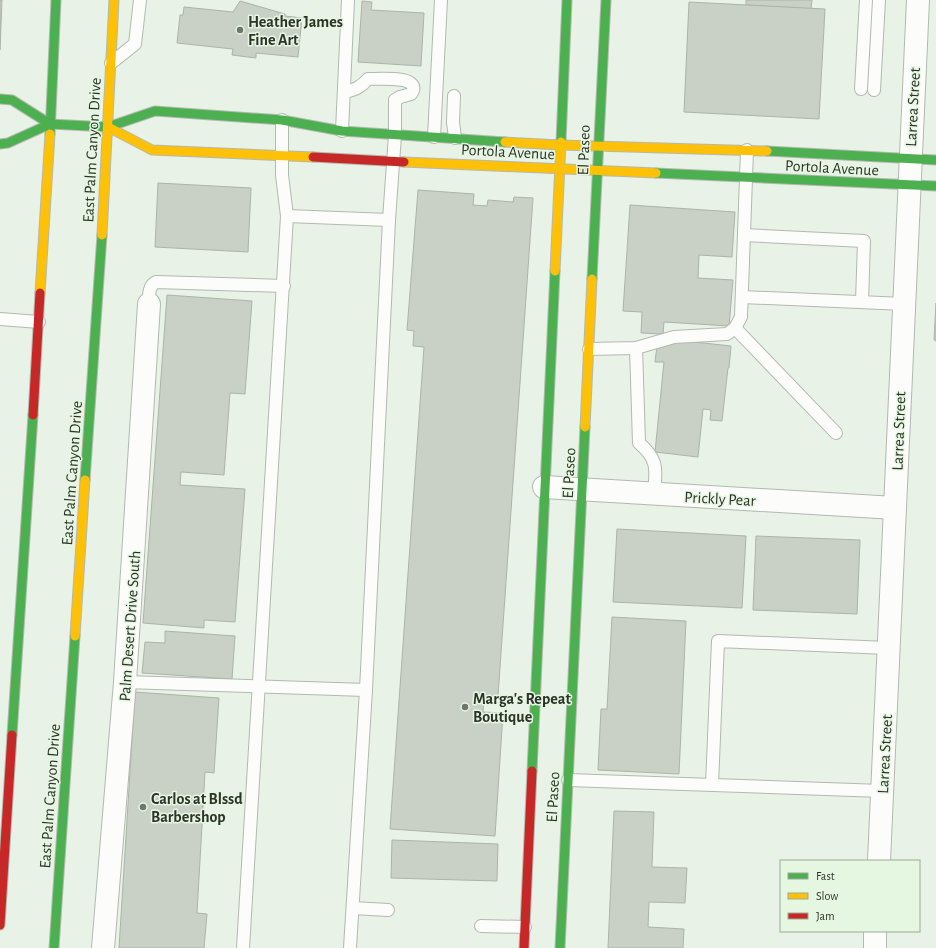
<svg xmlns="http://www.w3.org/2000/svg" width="936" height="948" font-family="'Alegreya Sans',sans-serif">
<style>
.building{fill:#c9d0c6;stroke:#acb3aa}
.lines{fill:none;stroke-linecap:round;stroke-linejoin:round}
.lane-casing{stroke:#b2b9b0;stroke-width:14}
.street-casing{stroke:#b2b9b0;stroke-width:24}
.fast-casing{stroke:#b2b9b0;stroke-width:11}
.slow-casing{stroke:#b2b9b0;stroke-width:11}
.jam-casing{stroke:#b2b9b0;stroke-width:11}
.lane{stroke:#fcfdfb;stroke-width:12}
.street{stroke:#fcfdfb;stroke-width:22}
.fast{stroke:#4caf50;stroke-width:9}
.slow{stroke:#ffc107;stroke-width:9}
.jam{stroke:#c62828;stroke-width:9}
.poi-dot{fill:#6f766c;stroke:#e6f7e1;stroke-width:1.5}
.labels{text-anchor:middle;stroke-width:3;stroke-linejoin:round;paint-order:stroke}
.poi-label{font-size:16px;font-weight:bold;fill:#2d332b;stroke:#e6f7e1;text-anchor:start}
.street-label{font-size:16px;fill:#2d332b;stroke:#e6f7e1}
</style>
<rect width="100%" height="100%" fill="#e9f2e6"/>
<g class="building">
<path d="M0,0h2l-2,50z"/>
<path d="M746,0h66l-1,9 -65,-4z"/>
<path d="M240,1l45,13v2l17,2 -4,39 -42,-4v5l-24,-3 1,-6 -56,-6 3,-28h3l1,-8 49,5z"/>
<path d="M362,1l10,1 -1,8 53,3 -3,53 -63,-4z"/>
<path d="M689,2l136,7 -6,110 -135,-7z"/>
<path d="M158,183l93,5 -3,64 -93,-5z"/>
<path d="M418,190l56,4 -1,11 14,1 1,-6 25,2 1,-5 19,1 -35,498 -14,-1 -1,17 20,1 -8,123 -105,-7 34,-482 -11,-1 1,-15 -7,-1z"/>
<path d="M630,205l105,7 -3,45 -33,-2 -1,23 35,2 -4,46 -65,-4 -1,12 -22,-1 1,-21 -19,-1z"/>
<path d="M167,295l85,6 -7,93 -15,-1 -6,82 -43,-3 -1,13 65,4 -10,133 -31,-2v8l-61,-5z"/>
<path d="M936,303v38l-2,-1z"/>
<path d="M658,338l73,8 -2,22h-1l-6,53 -12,-1 1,-10 -8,-1 -5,48 -43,-5 9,-90h-9z"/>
<path d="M617,529l129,7 -4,72 -129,-6z"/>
<path d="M756,536l104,4 -3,74 -104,-4z"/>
<path d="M612,617l74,4 -7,153 -81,-4 3,-61h6z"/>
<path d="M165,631l70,5 -3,43 -90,-6 3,-31 20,1z"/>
<path d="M135,692l84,6 -5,75 -9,-1 -8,141 10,1 -3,34h-85z"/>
<path d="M614,811l40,1 -2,55 35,1 -2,35 -36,-1 -1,25 36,2 -1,19h-75z"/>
<path d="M392,840l106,4 -1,37 -106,-3z"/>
</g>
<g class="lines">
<defs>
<g id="lane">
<path d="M111,63l24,-19 5,-44"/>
<path d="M861,89l5,-89"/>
<path d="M874,90l5,-90"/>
<path d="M344,92c11,-2 17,-5 24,-13 10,0 56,-4 43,15l-11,3 -5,3v35l-6,85 -23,470 -16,258"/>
<path d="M454,96l-1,26 2,16"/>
<path d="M342,131l6,-131"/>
<path d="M434,137l7,-137"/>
<path d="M287,216l102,4"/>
<path d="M744,235l120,6 -2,61"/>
<path d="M742,297l162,7"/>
<path d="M149,304c0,-8 -1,-18 7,-22l128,4"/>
<path d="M0,319l39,3"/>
<path d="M735,328l101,105"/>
<path d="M636,348l3,95c20,17 17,27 15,51"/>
<path d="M589,349l47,-1 38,-11 53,-3 8,-6 6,-11 6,-167"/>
<path d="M125,682l241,8"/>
<path d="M568,780l314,11"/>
<path d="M712,785l6,-144 170,7"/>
<path d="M353,908l35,2"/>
<path d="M481,926l44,1"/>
<path d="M243,948l44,-732 -5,-41v-55"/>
</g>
<g id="street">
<path d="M544,487l351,21"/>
<path d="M879,861l39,-861"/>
<path d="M103,948l22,-266 24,-378"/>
<path d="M875,948v-17"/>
</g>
<g id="fast">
<path d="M0,99l12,1 38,24"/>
<path d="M50,134l6,-134"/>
<path d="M561,142l6,-142"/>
<path d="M0,144l8,-1 42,-19 58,3 47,-16 127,9 60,11 163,11"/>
<path d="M767,151l169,9"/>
<path d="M656,173l280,13"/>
<path d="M592,279l14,-279"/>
<path d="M85,480l17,-245"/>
<path d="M12,735l21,-320"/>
<path d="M532,771l23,-500"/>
<path d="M54,948l21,-312"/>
<path d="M560,948l25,-521"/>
</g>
<g id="slow">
<path d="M108,127l44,23 161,7"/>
<path d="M505,142l55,3 207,6"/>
<path d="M404,162l252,11"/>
<path d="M102,235l12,-235"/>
<path d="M555,271l6,-129"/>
<path d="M40,293l10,-159"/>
<path d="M585,427l7,-148"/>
<path d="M75,636l10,-156"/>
</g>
<g id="jam">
<path d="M313,157l91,5"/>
<path d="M33,415l7,-122"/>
<path d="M0,925l12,-190"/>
<path d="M524,948l8,-177"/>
</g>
</defs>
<use href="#lane" class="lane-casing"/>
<use href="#street" class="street-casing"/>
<use href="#fast" class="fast-casing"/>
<use href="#slow" class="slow-casing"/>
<use href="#jam" class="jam-casing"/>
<use href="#lane" class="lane"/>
<use href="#street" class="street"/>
<use href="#fast" class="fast"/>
<use href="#slow" class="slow"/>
<use href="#jam" class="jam"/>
</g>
<g class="poi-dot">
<circle cx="240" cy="30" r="4"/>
<circle cx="465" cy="707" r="4"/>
<circle cx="143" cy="807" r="4"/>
</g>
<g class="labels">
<g class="poi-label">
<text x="248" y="27">Heather James<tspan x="248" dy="18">Fine Art</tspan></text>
<text x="473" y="704">Marga's Repeat<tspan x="473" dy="18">Boutique</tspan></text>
<text x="151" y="804">Carlos at Blssd<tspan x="151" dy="18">Barbershop</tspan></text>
</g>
<g class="street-label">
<text transform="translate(912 107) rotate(-87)" y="6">Larrea Street</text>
<text transform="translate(91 150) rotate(-87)" y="6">East Palm Canyon Drive</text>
<text transform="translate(583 150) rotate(-88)" y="6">El Paseo</text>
<text transform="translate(508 151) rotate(3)" y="6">Portola Avenue</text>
<text transform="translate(832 167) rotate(3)" y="6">Portola Avenue</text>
<text transform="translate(898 431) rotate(-88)" y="6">Larrea Street</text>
<text transform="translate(71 473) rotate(-86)" y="6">East Palm Canyon Drive</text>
<text transform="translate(568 473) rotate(-87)" y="6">El Paseo</text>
<text transform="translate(720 498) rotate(3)" y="6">Prickly Pear</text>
<text transform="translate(129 626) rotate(-86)" y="6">Palm Desert Drive South</text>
<text transform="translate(884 754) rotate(-87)" y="6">Larrea Street</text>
<text transform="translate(49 796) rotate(-86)" y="6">East Palm Canyon Drive</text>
<text transform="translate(552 797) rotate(-87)" y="6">El Paseo</text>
</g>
</g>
<rect x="780" y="860" width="140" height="72" fill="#e6f7e1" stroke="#9ca998"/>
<rect x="788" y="873" width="20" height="6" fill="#4caf50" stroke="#9ca998"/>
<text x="816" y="880" font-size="12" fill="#2d332b">Fast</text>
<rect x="788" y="893" width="20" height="6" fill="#ffc107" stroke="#9ca998"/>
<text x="816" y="900" font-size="12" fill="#2d332b">Slow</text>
<rect x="788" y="913" width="20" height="6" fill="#c62828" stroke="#9ca998"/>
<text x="816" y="920" font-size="12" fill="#2d332b">Jam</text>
</svg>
